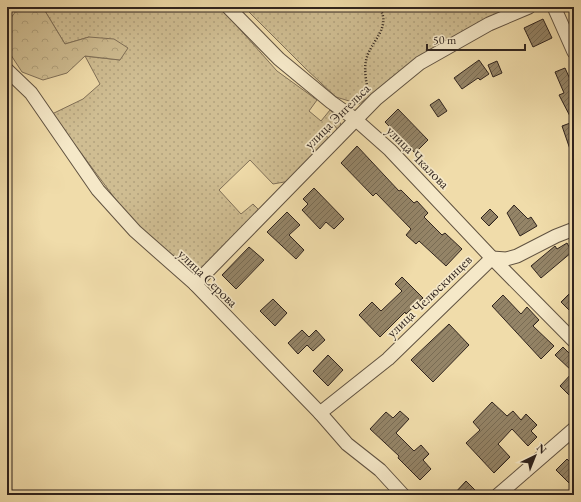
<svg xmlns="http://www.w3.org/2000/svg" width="581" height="502" font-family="'EB Garamond',serif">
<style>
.green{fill:url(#green-dots);stroke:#807058}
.forest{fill:url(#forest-crowns);stroke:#807058}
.building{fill:url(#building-hatch);stroke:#30241e}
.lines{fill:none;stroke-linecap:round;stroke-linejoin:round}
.street-casing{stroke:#605241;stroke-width:15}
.path{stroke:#30241e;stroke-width:2.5;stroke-dasharray:1 2;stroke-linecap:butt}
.street{stroke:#f5e8c8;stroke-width:13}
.labels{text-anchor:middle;stroke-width:3.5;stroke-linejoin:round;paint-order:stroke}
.street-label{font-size:14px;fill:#30241e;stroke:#f5e8c8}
</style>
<defs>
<pattern id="green-dots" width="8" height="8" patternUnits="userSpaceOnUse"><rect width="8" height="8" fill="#cfbd92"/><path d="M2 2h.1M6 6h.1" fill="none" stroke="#b2a27d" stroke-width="1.8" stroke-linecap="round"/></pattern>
<pattern id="forest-crowns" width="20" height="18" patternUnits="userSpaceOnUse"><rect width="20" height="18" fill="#cfbd92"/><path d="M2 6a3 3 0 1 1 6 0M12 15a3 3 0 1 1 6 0" fill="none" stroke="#b2a27d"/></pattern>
<pattern id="building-hatch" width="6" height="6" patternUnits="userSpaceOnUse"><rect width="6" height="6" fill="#948467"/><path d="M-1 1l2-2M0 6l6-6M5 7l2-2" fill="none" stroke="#796c54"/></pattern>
</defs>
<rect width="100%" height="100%" fill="#f0dcaa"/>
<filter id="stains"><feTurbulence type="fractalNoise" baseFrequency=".005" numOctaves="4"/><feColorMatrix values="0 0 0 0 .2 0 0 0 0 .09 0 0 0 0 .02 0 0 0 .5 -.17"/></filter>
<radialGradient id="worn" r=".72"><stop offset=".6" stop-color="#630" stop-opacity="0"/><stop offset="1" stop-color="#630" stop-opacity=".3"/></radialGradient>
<g class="green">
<path d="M44,7h176l57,64 40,29 -8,11 12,10 9,-11 8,8 3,7 -3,5 -4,-5 -9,10 5,4 -40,42 -17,3 -23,-24 -31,30 22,24 12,-10 6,6 -61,61 -15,-2 -58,-57 -73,-98 31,-15 17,-15 -15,-28 35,4 -31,-23 -24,7 -20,-33z"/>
<path d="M244,7h276l-94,48 -67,49 -23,-7 -30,-28z"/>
</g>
<path class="forest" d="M19,7h25l1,4 20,33 24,-7 25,2 14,9 -8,12 -35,-4 -18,17 -24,7 -21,-8 -15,-23v-26z"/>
<g class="building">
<path d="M543,19l9,19 -19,9 -9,-19z"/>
<path d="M479,60l10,14 -9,6 -2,-2 -16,11 -8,-11z"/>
<path d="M497,61l5,12 -9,4 -5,-12z"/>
<path d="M565,68l9,20v67h-2l-10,-29 11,-4 -14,-27 5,-2 -9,-21z"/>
<path d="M439,99l8,12 -9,6 -8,-12z"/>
<path d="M398,109l30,31 -13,13 -30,-31z"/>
<path d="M357,146l42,45 2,-1 13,13 3,-2 11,12 -4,4 18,18 3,-2 17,16 -16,17 -27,-25 -3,3 -10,-9 5,-6 -35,-36 -3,3 -32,-33z"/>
<path d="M314,188l30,31 -10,10 -8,-7 -6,7 -18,-19 6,-6 -5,-5z"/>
<path d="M514,205l14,14 3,-2 6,9 -17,10 -13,-23z"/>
<path d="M490,209l8,8 -9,9 -8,-8z"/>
<path d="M287,212l13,13 -11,10 15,15 -8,9 -29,-27z"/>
<path d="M567,243l5,9 -31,26 -10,-12 24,-20 2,3z"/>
<path d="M249,247l15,13 -28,29 -14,-14z"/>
<path d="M402,277l21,21 -17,16 -1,-2 -25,25 -21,-22 13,-13 9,9 21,-20 -7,-7z"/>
<path d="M574,289v26l-13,-13z"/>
<path d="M503,295l18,19 6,-7 12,13 -6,6 21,20 -13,13 -49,-53z"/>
<path d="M273,299l14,14 -12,13 -15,-15z"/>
<path d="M449,324l20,21 -36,37 -22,-22z"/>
<path d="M302,330l7,7 7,-7 9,10 -12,11 -6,-6 -9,9 -10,-11z"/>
<path d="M563,347l11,11v42l-14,-14 13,-14 -18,-17z"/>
<path d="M328,355l15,15 -15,16 -15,-15z"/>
<path d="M492,402l15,14 6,-5 8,9 5,-6 11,11 -6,6 6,6 -9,9 -16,-17 -14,15 12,13 -16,16 -28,-30 14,-13 -7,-8z"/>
<path d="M400,411l9,8 -13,14 18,18 7,-6 8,9 -6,6 8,9 -11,11 -22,-22 1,-2 -29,-27 16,-17 7,6z"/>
<path d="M567,459l7,7v22l-18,-18z"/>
<path d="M466,481l14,14h-27z"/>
</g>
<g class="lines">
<defs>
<g id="street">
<path d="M228,7l51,52 52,43 24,17 35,31 102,108 82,83"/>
<path d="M554,7l20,45"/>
<path d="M7,70l24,23 67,97 37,41 60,53 125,129 27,31 33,26 23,25"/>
<path d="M195,284l181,-185 44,-36 69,-39 40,-17"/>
<path d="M320,413l68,-54 104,-101 14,1 11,-3 39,-20 18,-7"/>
<path d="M498,495l76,-66"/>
</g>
</defs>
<use href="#street" class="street-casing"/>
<path class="path" d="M368,90c-2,-8 -4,-21 -2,-29 3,-19 27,-33 13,-54"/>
<use href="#street" class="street"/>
</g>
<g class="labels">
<g class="street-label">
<text transform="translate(337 116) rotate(-45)" y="5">улица Энгельса</text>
<text transform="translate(418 157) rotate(45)" y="5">улица Чкалова</text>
<text transform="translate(208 278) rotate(44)" y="5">улица Серова</text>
<text transform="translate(429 296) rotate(-44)" y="5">улица Челюскинцев</text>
</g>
</g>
<rect width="581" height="502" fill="none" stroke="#f0dcaa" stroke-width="24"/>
<rect x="8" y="8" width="565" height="486" fill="none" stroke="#30241e" stroke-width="2"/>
<rect x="12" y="12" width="557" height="478" fill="none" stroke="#30241e"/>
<g transform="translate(535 456) rotate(43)" stroke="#f5e8c8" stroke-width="3" paint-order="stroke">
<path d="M0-3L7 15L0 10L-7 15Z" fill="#30241e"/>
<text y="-6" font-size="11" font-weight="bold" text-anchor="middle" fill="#30241e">N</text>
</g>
<path d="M427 44v6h98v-6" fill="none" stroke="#30241e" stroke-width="2"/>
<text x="433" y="44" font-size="12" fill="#30241e" stroke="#f5e8c8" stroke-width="3" paint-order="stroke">50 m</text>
<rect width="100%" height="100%" filter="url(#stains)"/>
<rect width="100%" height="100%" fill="url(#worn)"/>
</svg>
